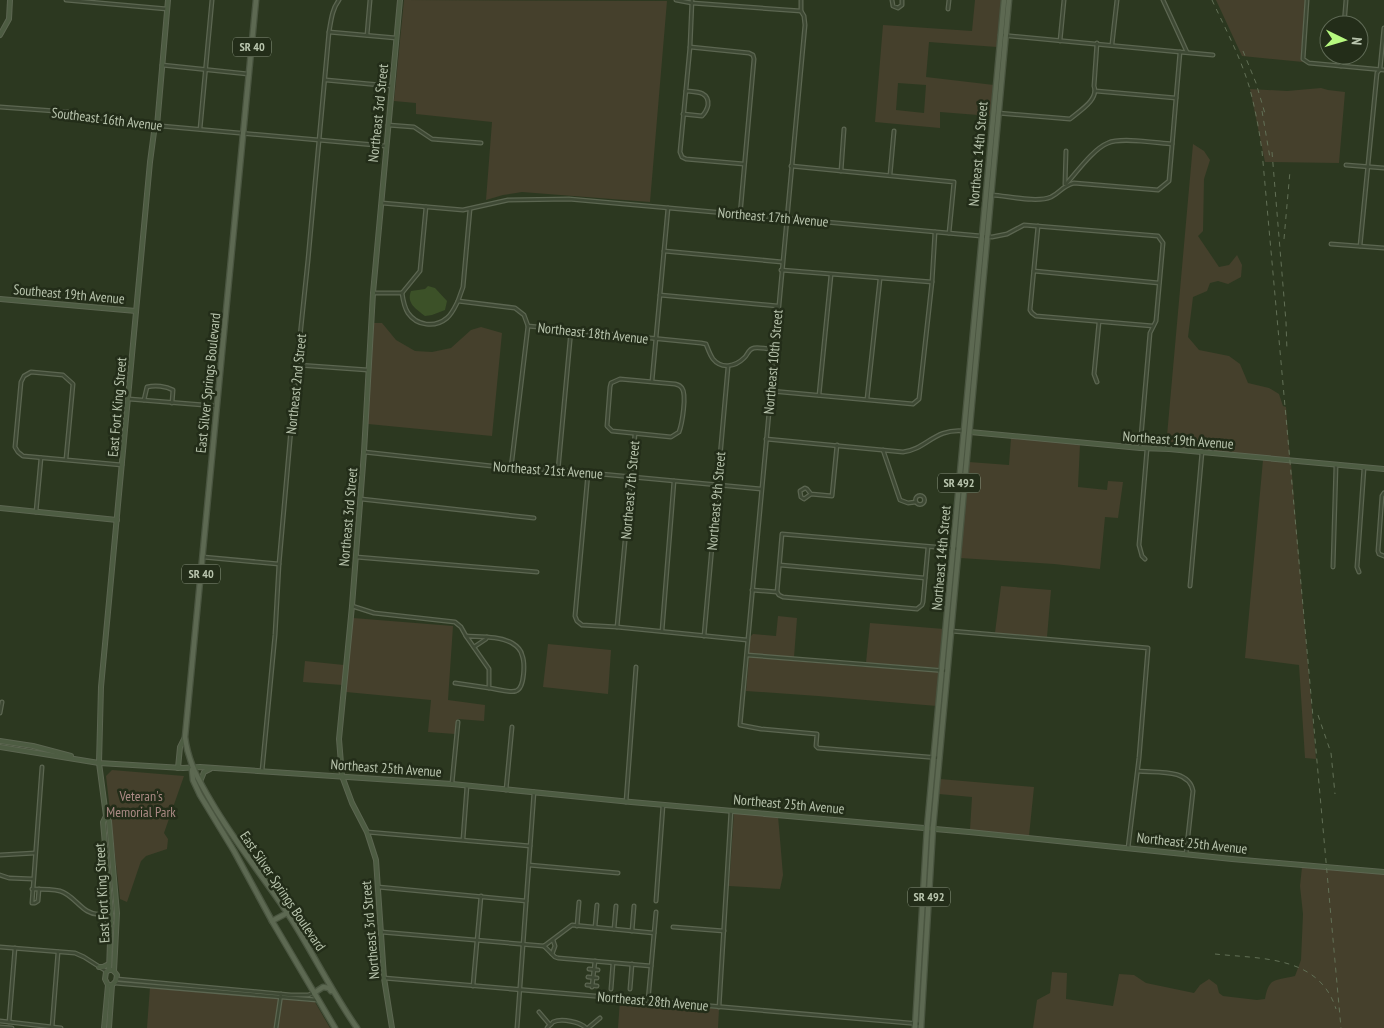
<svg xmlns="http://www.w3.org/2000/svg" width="1384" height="1028" font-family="'PT Sans Narrow',sans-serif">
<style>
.green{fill:#45402c;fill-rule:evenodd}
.water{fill:#3c5128}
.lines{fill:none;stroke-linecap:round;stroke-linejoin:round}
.street-casing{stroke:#5c6651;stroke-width:5}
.secondary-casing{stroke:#5c6651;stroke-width:6}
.primary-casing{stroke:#4a5540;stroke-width:7}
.street{stroke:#3e4934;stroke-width:2.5}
.secondary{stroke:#4d5c42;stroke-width:4}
.primary{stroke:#5d6952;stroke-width:4.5}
.rail{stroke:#627056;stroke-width:1;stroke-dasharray:5 5;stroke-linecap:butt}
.labels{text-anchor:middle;stroke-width:5;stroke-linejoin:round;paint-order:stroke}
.shield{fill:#232d19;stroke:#8c9781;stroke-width:1}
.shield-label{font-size:12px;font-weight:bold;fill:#b9c5ae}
.street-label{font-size:14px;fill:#b9c5ae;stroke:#232d19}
.park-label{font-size:14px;fill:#ab8a85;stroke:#232d19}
</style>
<rect width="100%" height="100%" fill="#2c3820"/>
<g class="green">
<path d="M404,0l263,1 -17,201 -128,-10 -19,3 -17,5 6,-78 -76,-8v-11l-22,-2z"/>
<path d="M975,0h27l-5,47 -68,-5 -3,35 68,8 -3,31 -51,-4v16l-65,-6 8,-97 89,6zM898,83l28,2 -2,28 -28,-3z"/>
<path d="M1216,0h89l-4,59 2,3 -61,-6z"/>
<path d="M1321,88l7,2 17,2 -6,71 -74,-1 -15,-73 37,2z"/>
<path d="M1193,144l11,7 6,9 -6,19 -1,52 -5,5 21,31 10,-2 8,-10 5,10 -1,12 -13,7 -10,-3 -8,2 -3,8 -14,6 -5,40 11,13 30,6 11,8 8,19 21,5 10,6 4,12 3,1 4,52 -124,-12z"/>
<path d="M373,323h9l14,17 19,11 17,1 19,-4 20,-18 10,-3 21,6 -10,103 -124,-12z"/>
<path d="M1011,438l69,6 -2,43 29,3 1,-9 15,1 -5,36 -13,-1 -5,52 -46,-5 -94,-6 9,-96 40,3z"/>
<path d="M1263,460l28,3 25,296 -11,-1 -6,-93 -54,-7z"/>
<path d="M1001,586l50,4 -4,47 -52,-4z"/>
<path d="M778,616l19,2 -3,39 -45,-3v-16l4,-4 23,2z"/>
<path d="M353,618l100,8 -5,74 37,5 -1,16 -26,-2 -2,2 -1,13 -27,-2 3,-32 -85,-8z"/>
<path d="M870,623l74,6 -4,39 -74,-5z"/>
<path d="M548,644l63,6 -3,44 -65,-7z"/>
<path d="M749,657l116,10 1,-1 74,6 -3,34 -119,-10 -72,-5z"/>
<path d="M305,661l39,4 -2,20 -39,-3z"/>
<path d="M112,770l72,6 -20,57 4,6 -1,10 -21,7 -5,5 -14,41 -7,-3 -14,-123z"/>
<path d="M940,779l94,8 -5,49 -59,-6 2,-33 -33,-3z"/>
<path d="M734,812l44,4 5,59 -3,14 -51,-3z"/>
<path d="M1302,867l82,7v154h-351l4,-28 13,-7 2,-21 15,1 -1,26 47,7 6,-32 15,1 12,8 48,10 6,-8 9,-6 8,6 2,8 4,3 34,4 8,-1c4,-23 11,-18 30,-23l6,-16 2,-46 -3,-28z"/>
<path d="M150,987l165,15 15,26h-183z"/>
<path d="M620,1000l99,9 -1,19h-100z"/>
</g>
<path class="water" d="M428,286l7,2 12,13 -2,9 -13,5 -7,1c-9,-7 -19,-13 -14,-25l14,-2z"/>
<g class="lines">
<defs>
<g id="street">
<path d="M66,0l101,9"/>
<path d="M676,0l16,3 109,8"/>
<path d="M692,0l-2,47 -10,105 2,5 4,2 58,5"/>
<path d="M801,0v11l3,5 1,9 -65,700 21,4 56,5 -1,12 2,2 122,10"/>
<path d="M892,0l1,6 5,2 4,-3v-5"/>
<path d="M1163,0l24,52"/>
<path d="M1307,0l-4,59 6,4 75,7"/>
<path d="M948,9l1,-9"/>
<path d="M1344,25l2,-25"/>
<path d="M329,32l67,6"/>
<path d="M367,35l3,-35"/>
<path d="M1000,35c60,6 120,11 180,17"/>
<path d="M1060,41l4,-41"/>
<path d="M1112,44l5,-44"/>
<path d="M690,47l59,6 4,2 1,4 -14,156"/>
<path d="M162,65l86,9"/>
<path d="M1341,66v-11"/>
<path d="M326,80l65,6"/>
<path d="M1096,91l80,7"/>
<path d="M0,107l69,5 48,10 269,24"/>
<path d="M998,113l72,6c9,-8 29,-19 24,-33l3,-43"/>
<path d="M683,114l19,2c4,-4 5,-6 6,-11 1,-14 -12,-13 -22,-14"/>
<path d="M388,125l26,2 18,12 49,4"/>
<path d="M200,129l12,-129"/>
<path d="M1346,165l38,3"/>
<path d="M791,166l163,16 -5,51"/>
<path d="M841,171l3,-42"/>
<path d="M890,175l4,-44"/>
<path d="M1065,184l1,-33"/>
<path d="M1066,184c11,-12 27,-35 42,-41 13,-6 49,0 64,1"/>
<path d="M992,195c16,1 45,8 59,2 10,-5 11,-11 23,-14l84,7 11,-9 11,-129 33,3"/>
<path d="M382,203l81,7 45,-10 61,-1 423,38 15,-3 17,-9 134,11 5,7 -7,78 -6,12 -10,115"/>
<path d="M1038,226l-8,84 2,3 4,3 117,10"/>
<path d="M1331,244l53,4"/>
<path d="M1360,246l17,-173 3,-4 4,-41"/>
<path d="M664,251l118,11"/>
<path d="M781,270l151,12"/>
<path d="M1034,271l125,12"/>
<path d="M374,293h28"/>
<path d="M402,293c1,7 2,14 6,20 9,13 27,15 39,5 5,-4 8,-11 11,-17l57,7 9,7 4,11 173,17 5,1c2,5 4,11 7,15 8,10 22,8 31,-1 4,-3 4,-9 10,-10 6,-1 14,1 20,2"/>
<path d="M402,293l18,-22 6,-64"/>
<path d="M660,295l118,11"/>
<path d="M458,301l5,-14 7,-78"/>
<path d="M298,365l70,5"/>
<path d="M620,379l55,5c4,1 5,1 7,4 5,7 0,36 -3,44l-8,5 -59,-6 -5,-5 3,-39 1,-4z"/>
<path d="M652,381l16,-173"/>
<path d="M1097,382l-3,-8 5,-52"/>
<path d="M771,391l142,13 6,-5 13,-117 3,-50"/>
<path d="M819,395l12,-120"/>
<path d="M129,399l87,7"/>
<path d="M867,399l13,-120"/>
<path d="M144,400l3,-13c8,-2 19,-1 26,3l-1,13"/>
<path d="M766,439l137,13c24,-3 31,-24 61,-21"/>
<path d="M883,450l17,50 8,3 8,-1"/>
<path d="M364,452l147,16 47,2 203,19"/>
<path d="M66,459l7,-75 -10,-9 -32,-3 -7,4 -3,6 -6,65 3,5 5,4 99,9"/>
<path d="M511,468l17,-142"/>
<path d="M558,470l13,-140"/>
<path d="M588,473l-13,143 2,5 5,4 35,2 130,13"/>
<path d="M1384,493l-2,3 -4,55 1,3 5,2"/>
<path d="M811,494l-7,5 -3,-2 -1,-6 5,-3 2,1 4,5 21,2 5,-51"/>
<circle cx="920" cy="500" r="4.5"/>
<path d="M361,499l173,19"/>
<path d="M36,512l5,-54"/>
<path d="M203,557l76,7"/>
<path d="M356,557l181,15"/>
<path d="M1145,559l-3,-3 -3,-11 8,-96"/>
<path d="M780,565l145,13"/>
<path d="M1333,567l3,-102"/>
<path d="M1359,572l-2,-5 7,-99"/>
<path d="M1190,586l12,-134"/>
<path d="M752,590l25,2 2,3 4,2 134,12 5,-4 1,-3 5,-55"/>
<path d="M777,592l5,-58 177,15"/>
<path d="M352,606l22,7 81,9 6,5 5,9"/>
<path d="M617,627l18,-193"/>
<path d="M662,631l12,-150"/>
<path d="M951,631l197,17 -9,110 -11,90"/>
<path d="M466,636c15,1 33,0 46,7 5,3 9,7 10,12 3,7 3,33 -6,36 -7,2 -19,-2 -27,-3v-19z"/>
<path d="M704,636l24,-269"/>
<path d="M474,647l12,-8 1,-2"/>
<path d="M747,655l200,16"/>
<path d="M455,683l34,5"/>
<path d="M0,713l2,-11"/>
<path d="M262,771l13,-136 4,-71 16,-180 13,-124 21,-228c2,-11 3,-23 10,-32"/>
<path d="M1138,771c17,2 51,-3 55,20l-7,63"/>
<path d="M452,783l6,-61"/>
<path d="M506,790l6,-63"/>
<path d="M626,802l10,-135"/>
<path d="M367,832l163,14"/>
<path d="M463,839l4,-53"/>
<path d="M0,855l35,-2"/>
<path d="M529,865l89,8"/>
<path d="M0,875l9,3 24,1"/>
<path d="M378,887l148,14"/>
<path d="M32,889c9,0 20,0 28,2 15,4 23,25 40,23"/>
<path d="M39,889l-1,12 -3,2h-3l10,-136"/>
<path d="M656,901l7,-96"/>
<path d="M577,926l2,-24"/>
<path d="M595,927l2,-22"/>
<path d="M673,927l51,4"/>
<path d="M614,929l2,-23"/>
<path d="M632,931l2,-25"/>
<path d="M381,932l163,14"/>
<path d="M544,946l28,-21 82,8"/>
<path d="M544,946l11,11 3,1 93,8"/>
<path d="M0,947l75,6 9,4 22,14"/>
<path d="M552,954l3,-8 -2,-6"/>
<path d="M589,969l9,1"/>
<path d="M588,977l9,1"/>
<path d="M384,978l537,46"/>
<path d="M117,979l174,16h17l6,-2"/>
<path d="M115,983l202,17"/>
<path d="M587,985l10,1"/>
<path d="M473,986l8,-90"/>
<path d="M592,987l3,-26"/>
<path d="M611,989l2,-26"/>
<path d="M630,989l2,-25"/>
<path d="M648,1001l8,-89"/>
<path d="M719,1007l12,-196"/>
<path d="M539,1012l11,13"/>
<path d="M0,1021l61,7"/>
<path d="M9,1022l6,-74"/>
<path d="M0,1027l12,1"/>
<path d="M52,1028l6,-76"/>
<path d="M276,1028l5,-34"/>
<path d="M517,1028l17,-236"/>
<path d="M547,1028c0,-1 6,-5 6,-6 9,-4 27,0 33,6"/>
<path d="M588,1028l12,-10"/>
</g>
<g id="secondary">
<path d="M0,35l9,-16 1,-19"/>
<path d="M0,299l136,12"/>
<path d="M970,432l170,16 29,1 215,20"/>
<path d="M0,508l117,12"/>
<path d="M0,741l33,5 38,10"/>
<path d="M0,747l99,16 84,5 17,-1 252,17 179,18 338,30 263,27 152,13"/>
<path d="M178,768l2,-21 5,-10"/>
<path d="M200,782l4,-10 6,-3"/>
<path d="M106,816l-3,6 8,91 -2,57 -3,2 -1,7 3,6h4l4,-4 1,-6 -4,-5h-4"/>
<path d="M110,906l-4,6 -5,2 10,9"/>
<path d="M99,967h4l6,-3"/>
<path d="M114,971l3,-58 -8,-92 -3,-5 -7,-53 2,-76 49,-525 4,-30 3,-6 11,-126"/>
<path d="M104,1028l4,-43"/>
<path d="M109,1028l3,-43"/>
<path d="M392,1028l-8,-50 -8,-118 -9,-28 -15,-29 -10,-27 -3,-37 13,-133 12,-154 9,-159 27,-293"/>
</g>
<g id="primary">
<path d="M256,0l-71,737c3,25 14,44 27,66 24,41 54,77 80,117 22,35 41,74 65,108"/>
<path d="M192,770l1,10 7,15 34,56 38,70 63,107"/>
<path d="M272,921l15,-8"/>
<path d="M314,993l9,-6 6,1 2,3"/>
<path d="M915,1028l12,-200 77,-828"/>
<path d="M921,1028l12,-200 76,-828"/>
</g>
</defs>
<use href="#street" class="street-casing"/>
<use href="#secondary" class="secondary-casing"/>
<use href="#primary" class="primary-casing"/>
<use href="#street" class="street"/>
<use href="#secondary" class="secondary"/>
<use href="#primary" class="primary"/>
<g class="rail">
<path d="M1212,0c13,28 28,56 37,86 6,21 10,43 13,65l79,877"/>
<path d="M1243,51l13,32 10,34"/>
<path d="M1262,111l8,47"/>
<path d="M1272,152l14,170 1,29"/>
<path d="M1284,239l6,-68"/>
<path d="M1318,715l13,38 4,41"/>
<path d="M1215,954c45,5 104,1 121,55"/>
</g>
</g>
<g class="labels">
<g class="shield">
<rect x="233" y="37.5" width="38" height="19" rx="4"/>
<rect x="938" y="473.5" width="42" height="19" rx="4"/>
<rect x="182" y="564.5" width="38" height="19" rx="4"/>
<rect x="908" y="887.5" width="42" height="19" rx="4"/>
</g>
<g class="shield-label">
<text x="252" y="51">SR 40</text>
<text x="959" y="487">SR 492</text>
<text x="201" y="578">SR 40</text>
<text x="929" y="901">SR 492</text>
</g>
<g class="street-label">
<text transform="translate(378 113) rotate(-84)" y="5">Northeast 3rd Street</text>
<text transform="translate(107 119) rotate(7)" y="5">Southeast 16th Avenue</text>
<text transform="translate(978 154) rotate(-85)" y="5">Northeast 14th Street</text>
<text transform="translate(773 217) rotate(5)" y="5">Northeast 17th Avenue</text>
<text transform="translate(69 294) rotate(5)" y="5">Southeast 19th Avenue</text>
<text transform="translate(593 333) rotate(6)" y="5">Northeast 18th Avenue</text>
<text transform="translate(773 362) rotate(-85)" y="5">Northeast 10th Street</text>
<text transform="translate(208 383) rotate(-84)" y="5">East Silver Springs Boulevard</text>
<text transform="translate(296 384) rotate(-84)" y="5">Northeast 2nd Street</text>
<text transform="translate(117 407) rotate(-85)" y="5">East Fort King Street</text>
<text transform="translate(1178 440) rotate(4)" y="5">Northeast 19th Avenue</text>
<text transform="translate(548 470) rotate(4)" y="5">Northeast 21st Avenue</text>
<text transform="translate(630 490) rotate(-85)" y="5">Northeast 7th Street</text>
<text transform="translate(716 501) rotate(-85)" y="5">Northeast 9th Street</text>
<text transform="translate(348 517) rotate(-85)" y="5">Northeast 3rd Street</text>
<text transform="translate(941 558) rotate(-85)" y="5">Northeast 14th Street</text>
<text transform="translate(386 768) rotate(4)" y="5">Northeast 25th Avenue</text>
<text transform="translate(789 804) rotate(5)" y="5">Northeast 25th Avenue</text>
<text transform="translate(1192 843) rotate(6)" y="5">Northeast 25th Avenue</text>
<text transform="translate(283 891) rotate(56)" y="5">East Silver Springs Boulevard</text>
<text transform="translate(102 893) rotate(-93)" y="5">East Fort King Street</text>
<text transform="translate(370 930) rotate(-95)" y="5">Northeast 3rd Street</text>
<text transform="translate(653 1001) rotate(5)" y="5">Northeast 28th Avenue</text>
</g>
<g class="park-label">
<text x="141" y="801">Veteran's<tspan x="141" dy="16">Memorial Park</tspan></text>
</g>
</g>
<g transform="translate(1344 40) rotate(95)"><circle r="24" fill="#232d19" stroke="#5f6a55"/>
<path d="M0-4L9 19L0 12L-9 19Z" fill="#b7f980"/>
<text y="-8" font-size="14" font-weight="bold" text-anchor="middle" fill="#b9c5ae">N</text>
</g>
</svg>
